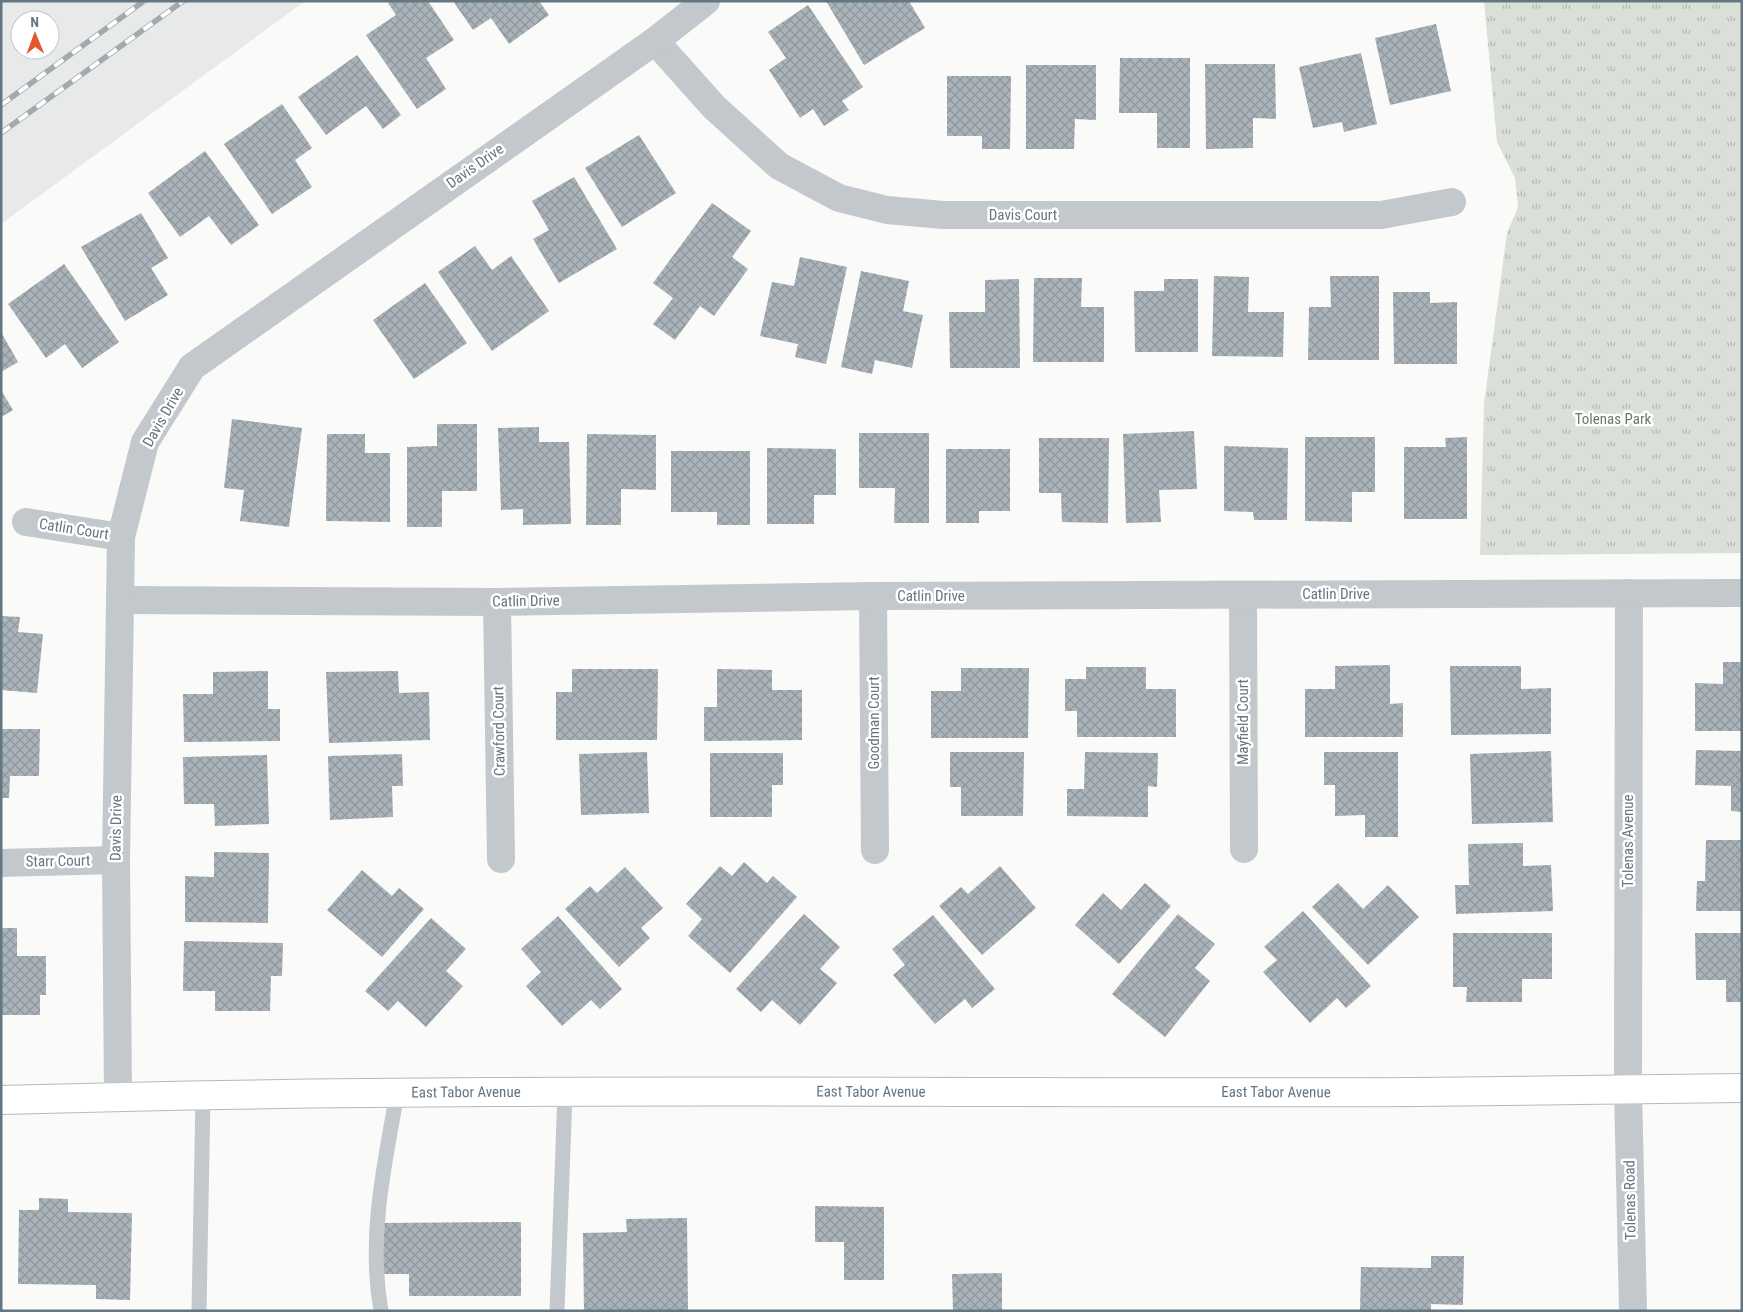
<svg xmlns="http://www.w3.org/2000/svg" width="1743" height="1312" font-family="'Roboto Condensed',sans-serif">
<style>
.built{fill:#e8e9e9;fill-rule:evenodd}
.park{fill:url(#park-tufts)}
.building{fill:url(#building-cross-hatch)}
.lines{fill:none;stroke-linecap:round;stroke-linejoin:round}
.secondary-casing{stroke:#b3babf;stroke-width:30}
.service{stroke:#c3c8cc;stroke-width:15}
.minor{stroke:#c3c8cc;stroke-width:28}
.secondary{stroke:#fff;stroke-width:28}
.rail-casing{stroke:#a2aab0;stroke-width:5.5}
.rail{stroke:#fff;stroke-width:4;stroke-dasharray:11;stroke-linecap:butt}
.labels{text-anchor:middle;stroke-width:5;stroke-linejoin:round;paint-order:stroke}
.street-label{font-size:15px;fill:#657683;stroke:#fff}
.park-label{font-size:15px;fill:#687a64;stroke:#fff}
</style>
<defs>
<pattern id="park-tufts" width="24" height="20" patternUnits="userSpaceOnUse" patternTransform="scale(1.25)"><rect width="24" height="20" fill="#dadfd7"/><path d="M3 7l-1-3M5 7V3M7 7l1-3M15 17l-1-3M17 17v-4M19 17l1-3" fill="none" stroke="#b4b9b4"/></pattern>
<pattern id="building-cross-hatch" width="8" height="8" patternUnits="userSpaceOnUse" patternTransform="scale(1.25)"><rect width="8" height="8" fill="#aab3b9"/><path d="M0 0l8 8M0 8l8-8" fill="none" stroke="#8e969c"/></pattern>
</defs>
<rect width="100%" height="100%" fill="#fafaf8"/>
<path class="built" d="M1,1h304l-304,223zM20,20h30v30h-30z"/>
<path class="park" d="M1484,1h258v552l-262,2 4,-151 23,-171 11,-26 -3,-29 -18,-36z"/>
<g class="building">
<path d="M391,1h37l26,39 -28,18 20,31 -29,20 -51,-74 30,-20 -8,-12z"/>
<path d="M453,1h86l10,14 -40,29 -18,-26 -18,12z"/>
<path d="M826,1h83l16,27 -61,37z"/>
<path d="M808,5l55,82 -21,14 7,9 -25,16 -11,-17 -13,9 -31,-48 17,-12 -18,-26z"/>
<path d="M1436,24l15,67 -61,14 -15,-67z"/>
<path d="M1361,53l16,71 -33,8 -2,-10 -29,6 -14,-61z"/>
<path d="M357,55l44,60 -18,14 -17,-23 -40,29 -28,-38z"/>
<path d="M1120,58h70v90h-33v-35h-38z"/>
<path d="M1205,64h70l1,55 -23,-1v30l-47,1z"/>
<path d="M1026,65h70v55l-21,-1 -1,30h-48z"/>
<path d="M947,76h64l-1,73h-28v-13h-35z"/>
<path d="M282,104l30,44 -17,12 17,27 -40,27 -48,-70z"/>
<path d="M639,135l37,58 -54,34 -37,-59z"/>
<path d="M205,151l54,74 -28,20 -22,-29 -29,21 -32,-44z"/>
<path d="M574,177l43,72 -58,34 -26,-44 16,-9 -17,-29z"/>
<path d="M712,203l39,28 -19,26 16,12 -34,47 -14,-10 -25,34 -22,-16 20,-26 -20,-15z"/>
<path d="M141,213l27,45 -17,10 17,27 -43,26 -44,-74z"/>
<path d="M475,246l17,24 19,-14 38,55 -57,40 -54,-79z"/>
<path d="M800,257l47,10 -21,97 -31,-7 3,-13 -38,-8 12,-54 22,4z"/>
<path d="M64,264l55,78 -37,26 -17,-24 -19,14 -38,-54z"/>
<path d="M861,271l48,10 -6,30 20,4 -11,53 -37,-8 -3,14 -31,-7z"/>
<path d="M1214,276l35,1 -1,35h36l-1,45 -71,-1z"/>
<path d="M1330,276h49v84h-71l1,-53h22z"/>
<path d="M1034,278h48l-1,29h23v55h-71z"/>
<path d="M1019,279l1,89h-70l-1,-56h36v-32z"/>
<path d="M1164,279h34v73h-63l-1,-61h30z"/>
<path d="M425,283l42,60 -53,36 -41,-59z"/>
<path d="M1393,292h37v11l27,-1v62h-63z"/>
<path d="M1,332l17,30 -17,10z"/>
<path d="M1,390l12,20 -12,7z"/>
<path d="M232,419l70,9 -13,99 -49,-6 4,-31 -20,-2z"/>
<path d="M437,424h40v67h-35v36h-35v-80l30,-1z"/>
<path d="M539,427v15h30l2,82 -48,1v-16l-22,1 -3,-82z"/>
<path d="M1194,431l3,58 -38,1 2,32 -35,1 -3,-89z"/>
<path d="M859,433h70v90h-35l1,-35h-36z"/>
<path d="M327,434h38v19h25v69l-64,-1z"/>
<path d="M587,434l69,1v55l-35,-1v36h-35z"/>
<path d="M1305,437h70v55h-23v30l-47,-1z"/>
<path d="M1467,437v82h-63v-72h42l-1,-9z"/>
<path d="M1039,438h70l-1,85 -46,-1 -1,-29h-22z"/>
<path d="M1224,446l64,2 -1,72h-33l-1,-8 -29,-1z"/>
<path d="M767,448l69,1v46h-22v29h-47z"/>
<path d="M946,449h64v62h-31v12h-33z"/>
<path d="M671,451h79v74h-33v-13h-46z"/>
<path d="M1,616l19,1 -2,15 25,2 -6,59 -36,-3z"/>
<path d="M1723,662h19v69h-47v-48l28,1z"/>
<path d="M1390,665v39l13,-1v34h-98v-48h30v-23z"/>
<path d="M1450,666h71v23l30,-1v46l-100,1z"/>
<path d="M1086,667h60v22h30v48h-99v-26h-12v-32h21z"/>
<path d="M961,668h68l-1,70h-97v-47h30z"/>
<path d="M572,669h86l-1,71h-101v-48h16z"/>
<path d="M717,669l55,1v20h30v50l-98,1v-34h13z"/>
<path d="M268,671v38h12v32l-96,1 -1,-48h30v-22z"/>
<path d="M398,671l1,22 30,-1 1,48 -101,3 -3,-71z"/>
<path d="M1,729h39l-1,47h-29l-1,22h-8z"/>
<path d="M1696,750l46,1v61l-11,-1v-25l-36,-1z"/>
<path d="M1551,751l2,71 -81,2 -2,-70z"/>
<path d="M647,752l2,61 -68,2 -2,-61z"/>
<path d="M950,752h74l-1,64h-62v-29h-11z"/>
<path d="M1085,752l73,1 -1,34 -9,-1v31l-81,-1v-27h17z"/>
<path d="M1324,752h74v85h-33v-22l-30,1v-31h-11z"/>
<path d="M710,753h73v32h-11v32h-62z"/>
<path d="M402,754l1,32h-11l1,31 -63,3 -2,-64z"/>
<path d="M267,755l2,69 -54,2 -1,-22h-30l-1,-47z"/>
<path d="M1706,840h36v71h-46l1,-30h8z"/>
<path d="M1523,843v23l28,-1 2,46 -97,3 -1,-29h14l-1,-41z"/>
<path d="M214,852l55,1 -1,70 -83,-1v-46l29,1z"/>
<path d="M744,862l23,21 6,-7 24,21 -67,76 -42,-37 14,-17 -16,-15 34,-38 12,10z"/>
<path d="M1000,866l36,42 -54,47 -43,-49 22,-19 7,7z"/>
<path d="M625,867l38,41 -22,20 9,10 -31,29 -54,-58 25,-23 7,7z"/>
<path d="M362,870l30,26 7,-8 25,21 -42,48 -55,-47z"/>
<path d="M1145,883l26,23 -52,58 -44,-39 28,-32 18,17z"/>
<path d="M1338,883l25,26 25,-24 31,32 -51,48 -56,-58z"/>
<path d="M1303,911l68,75 -25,22 -9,-10 -27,25 -47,-51 14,-12 -13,-13z"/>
<path d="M804,914l36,33 -20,22 17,14 -37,42 -28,-25 -11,12 -25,-23z"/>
<path d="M1178,914l37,30 -20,24 15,13 -45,56 -53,-43z"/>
<path d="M933,915l62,74 -23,19 -7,-9 -30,25 -42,-49 12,-10 -13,-16z"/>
<path d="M558,916l64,73 -22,20 -9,-9 -29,26 -36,-40 15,-14 -20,-23z"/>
<path d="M431,918l35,31 -20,22 17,15 -37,41 -28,-26 -10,10 -23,-20z"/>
<path d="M1,928h16v28h29v39h-6v20h-39z"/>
<path d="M1453,933h99v46h-30v23h-56l1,-15h-14z"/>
<path d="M1695,933h47v69h-16v-22h-30z"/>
<path d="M184,941l99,2 -1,33h-11l-1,35h-55v-20h-32z"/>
<path d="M39,1198l29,1v13l64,1 -2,87 -34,-1v-14l-78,-1 1,-74h20z"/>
<path d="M815,1206l69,1v73h-40v-38h-29z"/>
<path d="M687,1218l1,93h-104l-1,-78 44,-1 -1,-13z"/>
<path d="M521,1222v74h-112v-22h-29v-51z"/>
<path d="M1431,1256h33l-1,49 -32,-1v7h-71l1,-44 70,1z"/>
<path d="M1002,1273v38h-49l-1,-37z"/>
</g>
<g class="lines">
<defs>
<g id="secondary">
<path id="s1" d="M1,1100c472,-14 945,-6 1417,-8 108,-1 216,-3 324,-4"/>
</g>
</defs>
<use href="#secondary" class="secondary-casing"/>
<g class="service">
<path d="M199,1311l4,-215"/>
<path d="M381,1311c-13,-73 3,-145 16,-217"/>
<path d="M557,1311l8,-218"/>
</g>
<g class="minor">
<path d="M655,41l59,66 65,59 60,32 48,12 56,5h438l71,-13"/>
<path d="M26,522l95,15"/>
<path d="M1629,593l-1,495 5,223"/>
<path d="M1243,595l1,254"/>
<path d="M873,596l2,254"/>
<path d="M121,600l376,2 376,-6 869,-3"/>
<path d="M497,602l4,257"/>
<path d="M1,863l115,-3"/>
<path d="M118,1097l-2,-237 5,-323 24,-95 47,-75 463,-326 51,-40"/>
</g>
<use href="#secondary" class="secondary"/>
<defs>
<g id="rail">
<path d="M1,105l143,-104"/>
<path d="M1,133l182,-132"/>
</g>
</defs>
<use href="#rail" class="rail-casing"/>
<use href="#rail" class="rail"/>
</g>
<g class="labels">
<g class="street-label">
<text transform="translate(475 166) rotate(-35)" y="5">Davis Drive</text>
<text x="1023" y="220">Davis Court</text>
<text transform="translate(163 417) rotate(-60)" y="5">Davis Drive</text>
<text transform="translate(74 529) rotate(9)" y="5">Catlin Court</text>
<text x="1336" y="599">Catlin Drive</text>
<text x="931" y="601">Catlin Drive</text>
<text transform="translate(526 601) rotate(-1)" y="5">Catlin Drive</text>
<text transform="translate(1243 722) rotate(-90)" y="5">Mayfield Court</text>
<text transform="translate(874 723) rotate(-90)" y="5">Goodman Court</text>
<text transform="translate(499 731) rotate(-91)" y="5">Crawford Court</text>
<text transform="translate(116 828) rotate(-89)" y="5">Davis Drive</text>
<text transform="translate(1628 841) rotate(-90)" y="5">Tolenas Avenue</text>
<text transform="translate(58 861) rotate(-1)" y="5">Starr Court</text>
<text dy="5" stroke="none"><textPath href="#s1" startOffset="1275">East Tabor Avenue</textPath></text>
<text dy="5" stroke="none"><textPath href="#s1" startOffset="870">East Tabor Avenue</textPath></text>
<text dy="5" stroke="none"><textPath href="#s1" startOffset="465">East Tabor Avenue</textPath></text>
<text transform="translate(1630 1200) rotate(-91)" y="5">Tolenas Road</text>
</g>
<g class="park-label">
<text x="1613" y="424">Tolenas Park</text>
</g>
</g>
<rect width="1743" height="1312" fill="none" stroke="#657683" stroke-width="5"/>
<g transform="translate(35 35) rotate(359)"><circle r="24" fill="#ffffff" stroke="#c1c8cd"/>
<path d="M0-4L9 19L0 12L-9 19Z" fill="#e4572e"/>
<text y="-8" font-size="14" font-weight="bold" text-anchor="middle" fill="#657683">N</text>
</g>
</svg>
